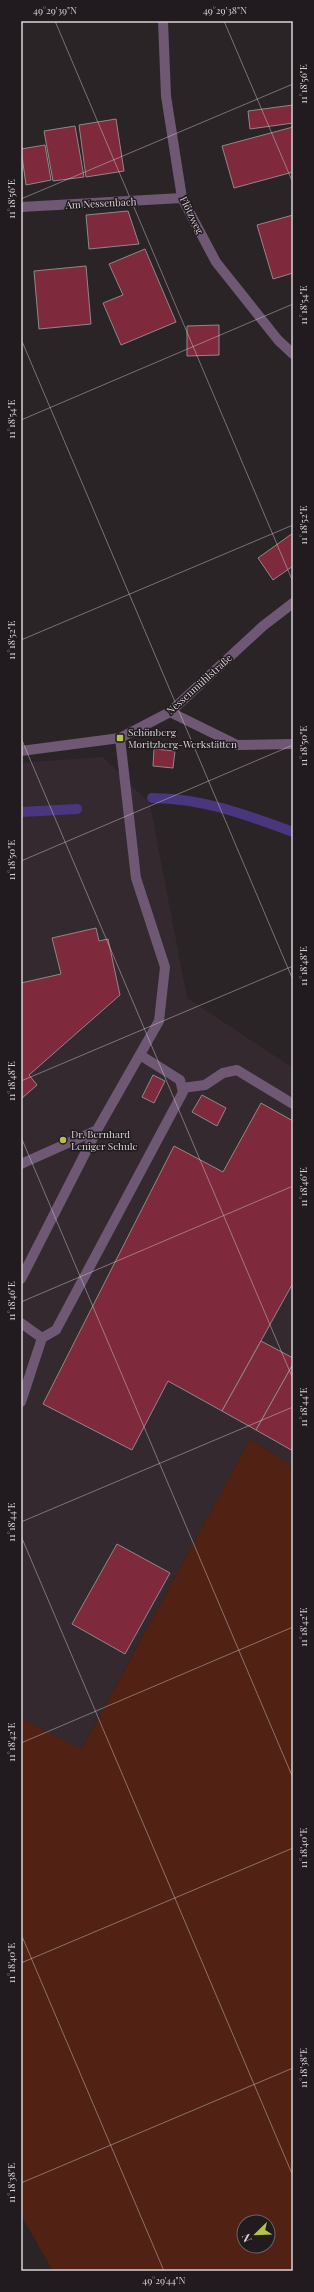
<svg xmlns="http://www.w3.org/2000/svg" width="314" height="2292" font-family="'Playfair Display',serif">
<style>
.built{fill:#352930}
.green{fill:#512114;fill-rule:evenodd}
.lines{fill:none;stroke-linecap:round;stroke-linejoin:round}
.stream{stroke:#4a367e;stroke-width:10}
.building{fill:#7e2a3c;stroke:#918788}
.service{stroke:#6e5874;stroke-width:10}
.minor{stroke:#6e5874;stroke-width:10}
.ticks{fill:none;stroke:#d7d3d5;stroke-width:1;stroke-opacity:0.45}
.poi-dot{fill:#b6c149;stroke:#211a1e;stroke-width:1.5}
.labels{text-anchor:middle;stroke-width:3;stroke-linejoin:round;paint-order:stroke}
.street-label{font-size:10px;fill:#d7d3d5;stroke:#211a1e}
.poi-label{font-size:10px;fill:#d7d3d5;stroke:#211a1e;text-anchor:start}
.neatline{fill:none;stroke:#d7d3d5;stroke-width:1.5}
.ticks-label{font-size:10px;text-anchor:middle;fill:#d7d3d5}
</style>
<rect width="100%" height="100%" fill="#2a2427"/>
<path class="built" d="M103,757l47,47 37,194 106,70v399l-43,-28 -170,312 -59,-33v-955z"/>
<path class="green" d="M250,1439l43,28v804h-240l-32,-56v-497l60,32zM244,2222h24v24h-24z"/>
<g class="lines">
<g class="stream">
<path d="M152,798c50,0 95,17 141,34"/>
<path d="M21,812l56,-3"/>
</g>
</g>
<g class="building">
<path d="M293,105v18l-43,6 -2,-18z"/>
<path d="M116,119l8,52 -38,6 -7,-52z"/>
<path d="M75,126l9,51 -31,4 -9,-50z"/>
<path d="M293,127v45l-59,16 -12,-42z"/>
<path d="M45,145l6,35 -25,5 -5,-36z"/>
<path d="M128,211l11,33 -50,5 -3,-34z"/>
<path d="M293,215v58l-20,6 -16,-54z"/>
<path d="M145,249l31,73 -55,23 -18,-42 20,-8 -14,-31z"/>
<path d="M86,266l5,58 -52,5 -5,-58z"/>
<path d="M219,325v30l-32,1v-30z"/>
<path d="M293,533v33l-20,14 -15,-22z"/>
<path d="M154,749l21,2 -2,17 -20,-2z"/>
<path d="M96,928l3,13 9,-2 12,56 -91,80 8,10 -16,14v-116l40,-9 -9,-36z"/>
<path d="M153,1075l12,6 -11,22 -12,-6z"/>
<path d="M202,1095l24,13 -9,18 -25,-14z"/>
<path d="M261,1103l32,18v162l-71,128 -54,-30 -36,69 -89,-46 131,-258 49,26z"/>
<path d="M261,1341l32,17v6l-37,66 -34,-19z"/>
<path d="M293,1364v87l-37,-21z"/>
<path d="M117,1544l53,29 -45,81 -53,-30z"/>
</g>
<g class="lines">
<g class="service">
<path d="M182,1088l23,-3 18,-12 14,-3 56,34"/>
<path d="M21,1164l76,-34 62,-109 6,-54 -29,-89 -16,-140"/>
<path d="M21,1279l76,-149"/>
<path d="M21,1323l21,15 14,-8 127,-238 -3,-12 -40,-25"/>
<path d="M21,1402l21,-64"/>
</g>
<g class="minor">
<path d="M163,21l3,75 16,102 34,64 62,78 15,14"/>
<path d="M21,207l161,-9"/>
<path d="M170,712l67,33 56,-1"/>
<path d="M21,751l99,-13 50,-26 93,-86 30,-23"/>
</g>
</g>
<path class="ticks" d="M55,21l238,561M224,21l69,162M21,199l272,-115M21,339l272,641M21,420l272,-116M21,640l272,-115M21,738l272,641M21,861l272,-116M21,1081l272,-115M21,1137l272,641M21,1302l272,-116M21,1522l272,-115M21,1536l272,640M21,1743l272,-116M21,1934l143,337M21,1963l272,-115M21,2183l272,-115"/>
<g class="poi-dot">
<rect x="116" y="734" width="8" height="8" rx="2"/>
<circle cx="63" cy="1140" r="4"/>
</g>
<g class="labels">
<g class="street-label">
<text transform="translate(101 203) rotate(-3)" y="4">Am Nessenbach</text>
<text transform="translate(192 215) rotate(64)" y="4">Flötzweg</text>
<text transform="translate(199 684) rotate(-42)" y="4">Nessenmühlstraße</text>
</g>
<g class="poi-label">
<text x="128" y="736">Schönberg<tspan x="128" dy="12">Moritzberg-Werkstätten</tspan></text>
<text x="71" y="1138">Dr. Bernhard<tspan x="71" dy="12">Leniger Schule</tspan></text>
</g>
</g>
<rect width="314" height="2292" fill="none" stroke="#211a1e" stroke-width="44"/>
<g transform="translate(256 2234) rotate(247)"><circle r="19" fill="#211a1e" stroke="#6a6467"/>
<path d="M0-3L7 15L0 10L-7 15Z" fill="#b6c149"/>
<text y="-6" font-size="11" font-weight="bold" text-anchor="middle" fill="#d7d3d5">N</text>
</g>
<rect x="22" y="22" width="270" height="2248" class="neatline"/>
<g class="ticks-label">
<text x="55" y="14">49°29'39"N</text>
<text x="225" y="14">49°29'38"N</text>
<text transform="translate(303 84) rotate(-90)" y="4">11°18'56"E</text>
<text transform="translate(11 199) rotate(-90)" y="4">11°18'56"E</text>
<text transform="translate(303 305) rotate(-90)" y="4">11°18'54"E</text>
<text transform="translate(11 419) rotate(-90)" y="4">11°18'54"E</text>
<text transform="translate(303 525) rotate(-90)" y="4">11°18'52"E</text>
<text transform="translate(11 640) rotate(-90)" y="4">11°18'52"E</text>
<text transform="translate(303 746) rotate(-90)" y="4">11°18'50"E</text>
<text transform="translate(11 860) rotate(-90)" y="4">11°18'50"E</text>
<text transform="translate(303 966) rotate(-90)" y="4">11°18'48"E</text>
<text transform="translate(11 1081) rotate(-90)" y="4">11°18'48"E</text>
<text transform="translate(303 1187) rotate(-90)" y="4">11°18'46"E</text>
<text transform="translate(11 1301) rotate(-90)" y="4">11°18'46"E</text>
<text transform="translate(303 1407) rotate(-90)" y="4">11°18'44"E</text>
<text transform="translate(11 1522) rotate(-90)" y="4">11°18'44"E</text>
<text transform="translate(303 1627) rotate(-90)" y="4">11°18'42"E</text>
<text transform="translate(11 1742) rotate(-90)" y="4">11°18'42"E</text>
<text transform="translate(303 1848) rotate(-90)" y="4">11°18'40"E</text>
<text transform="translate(11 1963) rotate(-90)" y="4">11°18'40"E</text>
<text transform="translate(303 2068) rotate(-90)" y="4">11°18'38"E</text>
<text transform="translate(11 2183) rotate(-90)" y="4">11°18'38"E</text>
<text x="164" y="2284">49°29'44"N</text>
</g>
</svg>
